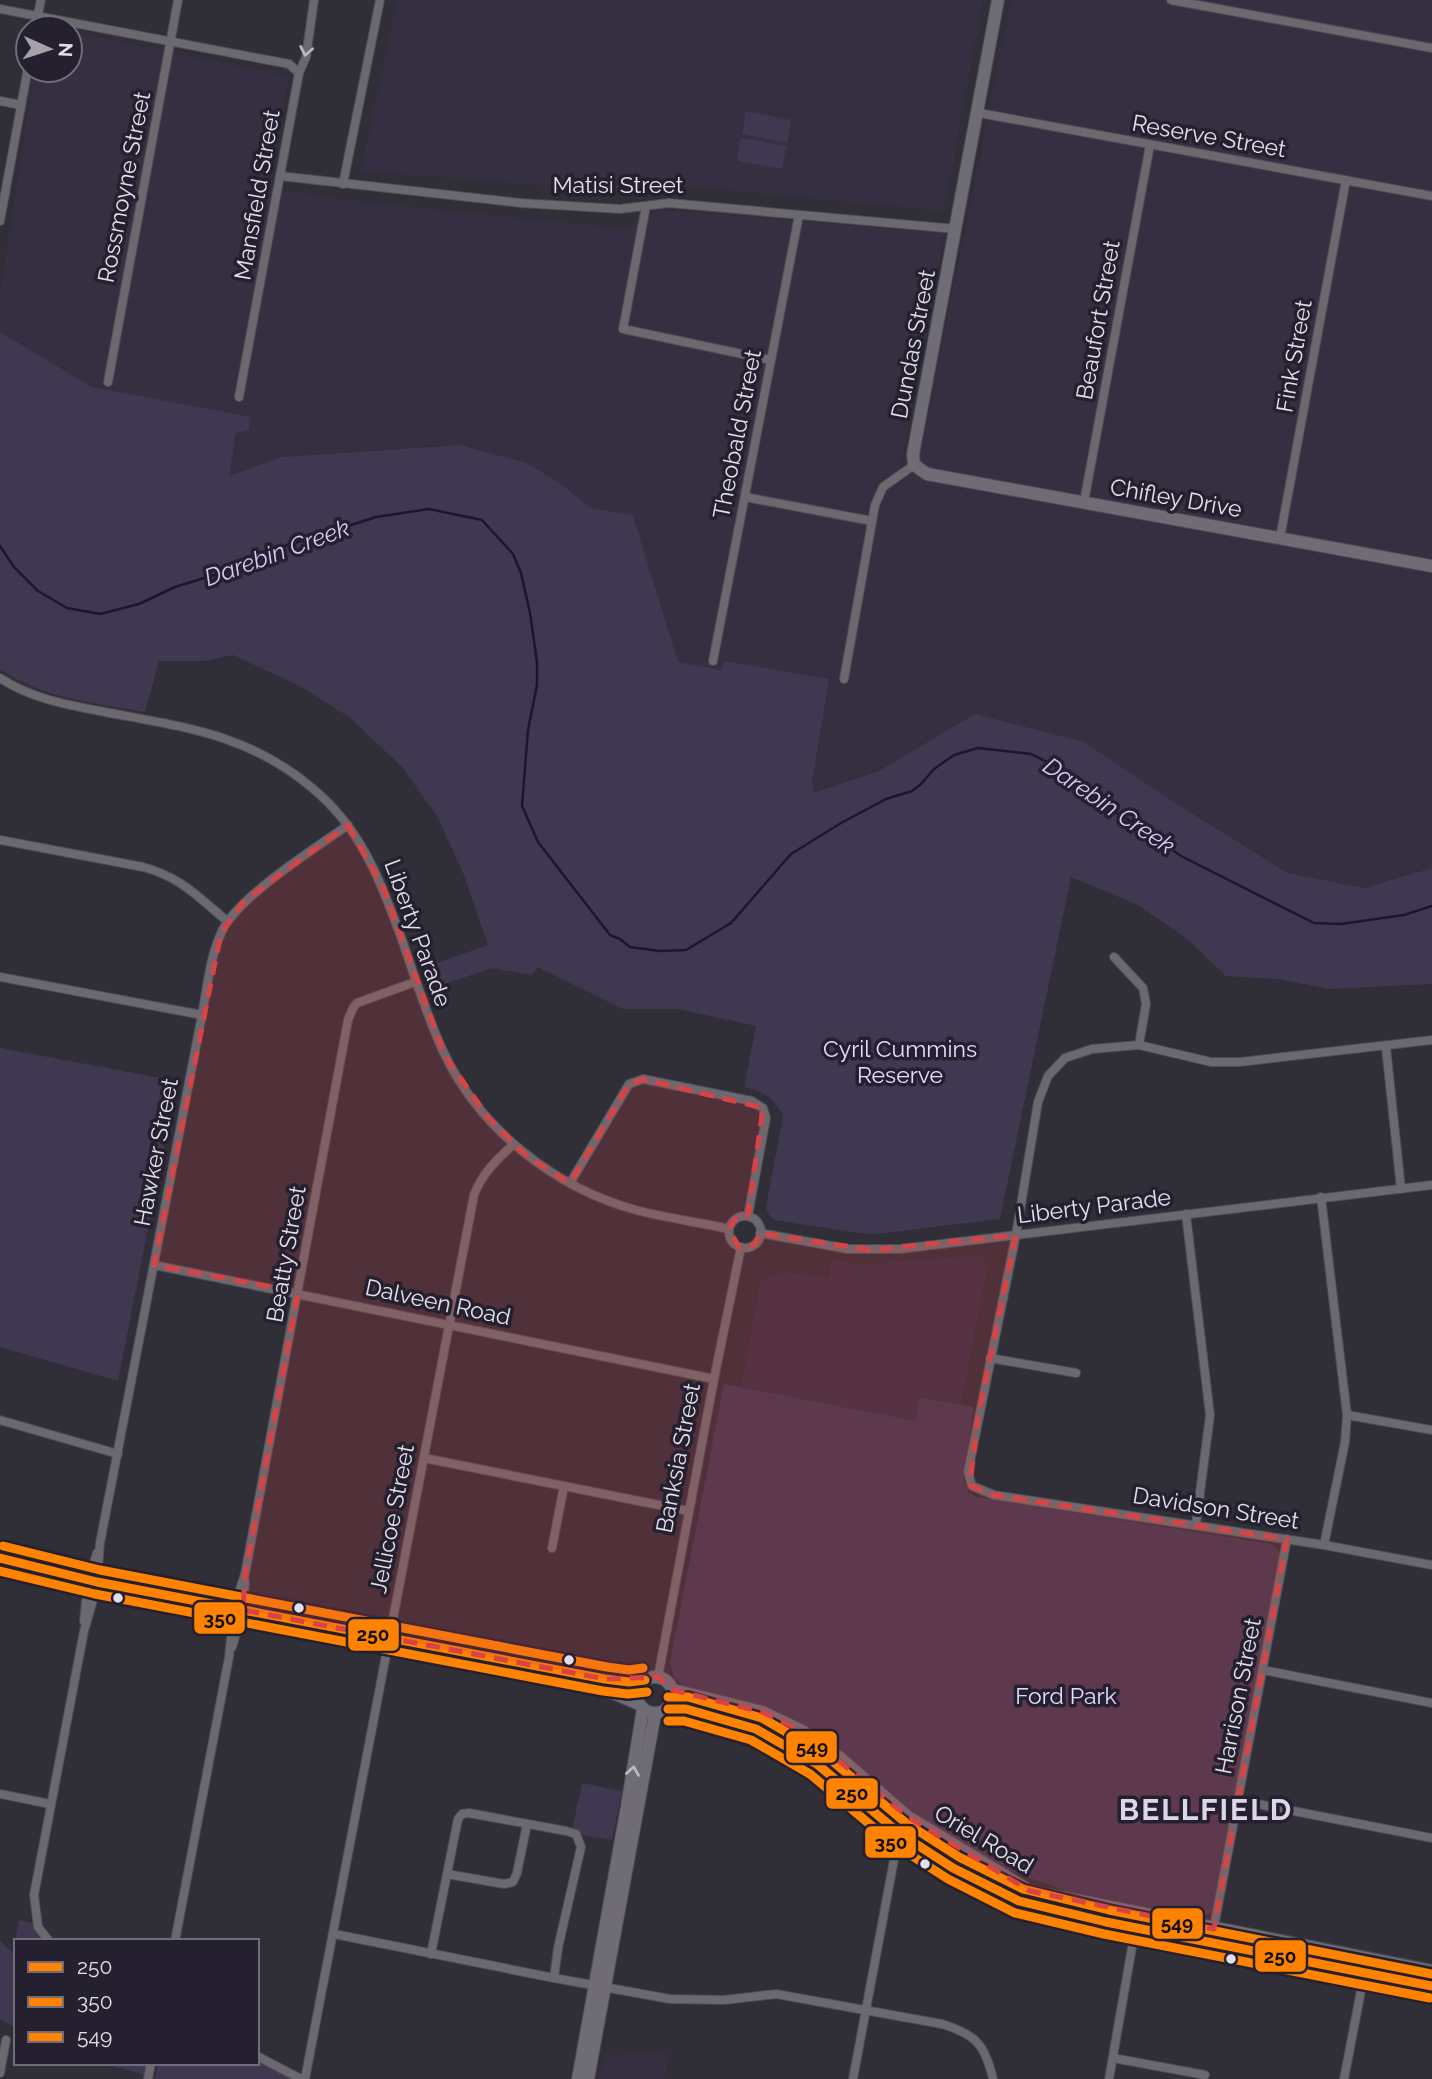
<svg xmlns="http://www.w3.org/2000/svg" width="1432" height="2079" font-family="Raleway,sans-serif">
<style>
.built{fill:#362f42}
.green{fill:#403850}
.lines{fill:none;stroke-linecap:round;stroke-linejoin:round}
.stream{stroke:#201530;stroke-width:2.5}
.street-casing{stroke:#4d4b52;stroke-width:10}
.secondary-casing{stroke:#4d4b52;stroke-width:14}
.street{stroke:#6b696f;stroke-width:8}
.secondary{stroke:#6f6c75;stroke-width:12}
.bus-1-casing{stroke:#25202f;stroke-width:14}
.bus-2-casing{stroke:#25202f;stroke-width:14}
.bus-3-casing{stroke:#25202f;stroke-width:14}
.bus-1{stroke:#ff8200;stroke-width:9}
.bus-2{stroke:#ff8200;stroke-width:9}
.bus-3{stroke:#ff8200;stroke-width:9}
.oneway{stroke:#b8b6be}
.oneway2{stroke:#bab7c0}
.marked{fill:#d84345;fill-opacity:0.2;stroke:#d84345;stroke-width:5;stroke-dasharray:14 9;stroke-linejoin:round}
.bus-dot{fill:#e2dfe9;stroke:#25202f;stroke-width:2.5}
.labels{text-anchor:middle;stroke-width:7;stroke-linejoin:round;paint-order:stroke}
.street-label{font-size:23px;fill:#e2dfe9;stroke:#25202f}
.park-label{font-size:23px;fill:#e7daff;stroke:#25202f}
.water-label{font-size:24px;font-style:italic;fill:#d9c8f9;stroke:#25202f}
.district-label{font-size:30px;font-weight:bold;letter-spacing:2px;fill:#ddd6ea;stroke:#25202f}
.line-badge{stroke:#25202f;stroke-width:2.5}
.pale-badge-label{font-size:19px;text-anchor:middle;font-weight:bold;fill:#111}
</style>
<rect width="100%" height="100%" fill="#302e36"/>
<g class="built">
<path d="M397,0h586l-39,211 -301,-29 -4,11 -278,-22z"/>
<path d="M1011,0h421v868l-68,20 -76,-16 -116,-71 -88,-59 -109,-27 -96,56 -65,22 -2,-11 -83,-120 -5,-1 -2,9 -44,-8 -45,-147 -43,-7 -29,-24 -124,-39 -155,12 -54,20 8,-44 -117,-40 -27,-6 -92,-55v-36l34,-226h36v-38l219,44 -20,111 75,13 287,29 3,-10 28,-9 283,23 -49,256 22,-25z"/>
<path d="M978,1255l10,8 -27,142 -39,-7 -7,23 -174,-34 20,-107 23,-8 45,6 3,-18 34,5z"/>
<path d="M669,2052l-4,27h-66l5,-24z"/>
</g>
<g class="green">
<path d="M746,111l45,9 -4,23 -45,-9z"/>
<path d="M741,138l46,8 -5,23 -45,-8z"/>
<path d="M0,332l92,55 159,30 -2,13 -13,3 -7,43 53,-19 178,-12 66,18 35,21 29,24 43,7 45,147 43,8 3,-9 105,18 -17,103 2,11 65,-22 96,-57 109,28 88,59 116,72 76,15 68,-20v116l-102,5 -52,-10 -52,-3 -40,-38 -48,-33 -67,-28 -71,342 -123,15 -18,-1 -85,-13 -5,-5 -3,-8 17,-91c-9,-18 -20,-25 -39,-29l12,-61 -79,-17h-54l-85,-42 -7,8 -39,-7 -50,17 -8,-21 54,-19 -25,-72 -26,-57 -35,-49 -53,-50 -49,-31 -67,-31 -29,6h-45l-14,51c-50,-9 -102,-13 -145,-43z"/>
<path d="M0,1048l177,33 -59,300 -118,-34z"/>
<path d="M724,1384l191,37 6,-23 53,9 -11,71 5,14 8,5 296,47 6,6 2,7 -68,355 -13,7 -121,-24 -81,-29 -76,-47 -69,-55 -93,-56 -76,-23 -8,-6 -5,-16z"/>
<path d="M582,1783l40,8 -10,49 -30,-5 -10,-5z"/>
<path d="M19,1920l13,3 10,18h-26v87l-16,-9v-78l13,12z"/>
<path d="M257,2060l35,19h-137l3,-16h99z"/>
<path d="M102,2063h45l-2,12z"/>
</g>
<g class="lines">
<path class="stream" d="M0,546l14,21 24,24 29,17 33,6 39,-10 36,-17 59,-18 29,-16 113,-36 53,-8 53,11 31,34 8,19 9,40 7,49v23l-9,45 -6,76 16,36 72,93 10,4 10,8 30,4 26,-1 45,-27 60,-69 50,-31 45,-24 26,-8 9,-7 13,-15 20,-14 24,-7 53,6 24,12 61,47 22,12 43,31 133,67 27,1 63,-9 28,-9"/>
<defs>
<g id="street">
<path d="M1171,0l261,48"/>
<path d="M0,9l289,55 10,9"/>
<path d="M35,28l6,-28"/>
<path d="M0,101l21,4"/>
<path d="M979,113l453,83"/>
<path d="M280,176l241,27 99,6 49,-6 287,26"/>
<path d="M343,184l37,-184"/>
<path d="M646,206l-23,123 148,31"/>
<path d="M0,221l28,-153"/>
<path d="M108,382l70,-382"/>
<path d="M239,397l60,-324 7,-16 8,-57"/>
<path d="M745,497l127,24"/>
<path d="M1084,502l66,-357"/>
<path d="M1280,538l66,-358"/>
<path d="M713,661l86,-446"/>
<path d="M0,678c32,21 68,27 105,34 78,15 143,22 206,75 50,41 67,89 89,147 14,40 26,81 44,119 36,76 111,135 192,157 30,8 62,12 93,19"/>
<path d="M844,679l31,-174 8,-18 31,-22"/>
<path d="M0,840l143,27c38,10 55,30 84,54"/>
<path d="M1114,957l29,31 3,16 -7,41"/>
<path d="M0,977l202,38"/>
<path d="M1432,1040l-192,22h-29l-72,-17 -47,4 -27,9 -17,18 -10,26 -22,133 -48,237 4,14 22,9 330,50 108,20"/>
<path d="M1386,1047l15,142"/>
<path d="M570,1183l59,-99 14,-5 109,22 11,7 3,10 -18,98"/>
<path d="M1321,1197l26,218 -2,27 -21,103"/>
<path d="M1186,1214l24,201 -14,109"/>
<circle cx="745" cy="1232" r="16"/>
<path d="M760,1233l88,16h52l532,-64"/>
<path d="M154,1265l560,114"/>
<path d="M990,1358l86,15"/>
<path d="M1347,1415l85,15"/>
<path d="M0,1420l118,34"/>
<path d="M424,1458l265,53"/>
<path d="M552,1548l12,-62"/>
<path d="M88,1580l9,-27"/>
<path d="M97,1582l3,-39 102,-528c5,-27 8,-59 20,-84 17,-35 92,-82 126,-106"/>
<path d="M84,1621l3,-30"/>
<path d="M232,1647l11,-37 2,-29"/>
<path d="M1263,1670l169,33"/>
<path d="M658,1677l56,-298 27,-132"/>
<path d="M0,1794l50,10"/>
<path d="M1237,1800l195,38"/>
<path d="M447,1874l57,10 9,-2 4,-9 10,-49"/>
<path d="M334,1934l220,44 116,21 54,1 52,-6 166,30c33,10 43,20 51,55"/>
<path d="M49,1941l-11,-14 -4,-32 50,-264 11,-38"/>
<path d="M175,1941l54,-284 5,-49 11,-34 103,-554 5,-12 4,-5 58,-21"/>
<path d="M1211,1943l76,-404"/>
<path d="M431,1954l27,-135 4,-5 7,-1 97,18 10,3 5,13 -23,101 -4,30"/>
<path d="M257,2056l44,23"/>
<path d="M1113,2058l92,17"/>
<path d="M0,2073l6,-33"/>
<path d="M148,2079l3,-16"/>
<path d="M305,2079l169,-884c8,-21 22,-35 39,-50"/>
<path d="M853,2079l46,-246 9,-16"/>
<path d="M1109,2079l29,-166"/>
<path d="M1344,2079l21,-109"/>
</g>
<g id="secondary">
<path d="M998,0l-85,454 1,11 13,9 505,92"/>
<path d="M0,1558l97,24 508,97 24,3 16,-2"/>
<path d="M0,1570l87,21 524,101 28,12"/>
<circle cx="655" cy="1695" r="18"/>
<path d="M673,1690l89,22 40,19 38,27 68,59 122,74 402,80"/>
<path d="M668,1709h18l70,20 61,35 82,69 54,35 66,33 87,21 326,64"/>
<path d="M578,2079l48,-267 17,-103"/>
<path d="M588,2079l67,-365"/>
</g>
</defs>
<use href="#street" class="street-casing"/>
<use href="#secondary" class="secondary-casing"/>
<use href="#street" class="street"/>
<use href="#secondary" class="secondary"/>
<defs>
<g id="bus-1">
<path d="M0,1558l97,24 508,97 24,3 16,-2"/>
<path d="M668,1709h18l70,20 61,35 82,69 54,35 66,33 87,21 326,64"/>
</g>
<g id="bus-2">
<path d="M0,1571l95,23 508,97 25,3 19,-2"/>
<path d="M668,1721h16l67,19 59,34 82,69 56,36 67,34 89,21 326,64"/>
</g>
<g id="bus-3">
<path d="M3,1546l97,24 507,97 22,3 14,-2"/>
<path d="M668,1697h20l74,21 62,36 82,69 53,34 64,32 86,21 323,64"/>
</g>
</defs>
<use href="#bus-1" class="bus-1-casing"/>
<use href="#bus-2" class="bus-2-casing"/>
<use href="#bus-3" class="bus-3-casing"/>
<use href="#bus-1" class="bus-1"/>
<use href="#bus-2" class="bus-2"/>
<use href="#bus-3" class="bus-3"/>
</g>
<defs><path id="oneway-chevron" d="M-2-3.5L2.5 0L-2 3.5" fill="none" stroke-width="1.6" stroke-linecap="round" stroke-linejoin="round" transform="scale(1.75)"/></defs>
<use class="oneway" href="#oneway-chevron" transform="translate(306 51) rotate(101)"/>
<use class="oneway2" href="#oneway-chevron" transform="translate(633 1771) rotate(-81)"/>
<path class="marked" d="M348,825l36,64 61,167 43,61 40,40 42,26 59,-99 14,-5 120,29 -15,108 -14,4 -5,9 10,18 15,-2 6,-12 112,17 144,-15 -38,182 -8,68 24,10 293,44 -73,390 -184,-38 -122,-74 -106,-86 -40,-19 -89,-22 -15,-13 -53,2 -362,-69 2,-36 53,-282 -144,-27 67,-332 23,-32z"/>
<g class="bus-dot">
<circle cx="118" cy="1598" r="6"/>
<circle cx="299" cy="1608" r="6"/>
<circle cx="569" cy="1660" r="6"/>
<circle cx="925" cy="1864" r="6"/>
<circle cx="1231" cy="1959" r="6"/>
</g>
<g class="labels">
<g class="street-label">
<text transform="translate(1209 136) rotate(10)" y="8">Reserve Street</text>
<text x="618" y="193">Matisi Street</text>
<text transform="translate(124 187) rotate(-79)" y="8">Rossmoyne Street</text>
<text transform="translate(257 195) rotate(-80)" y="8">Mansfield Street</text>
<text transform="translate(1098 320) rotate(-80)" y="8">Beaufort Street</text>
<text transform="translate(913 344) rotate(-79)" y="8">Dundas Street</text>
<text transform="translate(1294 356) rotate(-80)" y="8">Fink Street</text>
<text transform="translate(737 434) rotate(-79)" y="8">Theobald Street</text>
<text transform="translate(1176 498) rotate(10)" y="8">Chifley Drive</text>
<text transform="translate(418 933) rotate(70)" y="8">Liberty Parade</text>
<text transform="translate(156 1152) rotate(-79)" y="8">Hawker Street</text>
<text transform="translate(1094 1206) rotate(-7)" y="8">Liberty Parade</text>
<text transform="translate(286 1254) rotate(-80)" y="8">Beatty Street</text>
<text transform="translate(438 1302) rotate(12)" y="8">Dalveen Road</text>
<text transform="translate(678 1458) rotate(-79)" y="8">Banksia Street</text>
<text transform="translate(1216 1508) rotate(9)" y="8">Davidson Street</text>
<text transform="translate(392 1519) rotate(-79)" y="8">Jellicoe Street</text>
<text transform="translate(1238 1696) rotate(-79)" y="8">Harrison Street</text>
<text transform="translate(984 1839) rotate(31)" y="8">Oriel Road</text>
</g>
<g class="park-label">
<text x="900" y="1057">Cyril Cummins<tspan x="900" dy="26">Reserve</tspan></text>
<text x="1066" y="1704">Ford Park</text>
</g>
<g class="water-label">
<text transform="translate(277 553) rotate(-20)" y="8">Darebin Creek</text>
<text transform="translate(1109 806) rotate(34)" y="8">Darebin Creek</text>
</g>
<g class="district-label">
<text x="1206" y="1820">BELLFIELD</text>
</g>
</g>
<g class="line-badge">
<rect x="193" y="1601" width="53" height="34" rx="7" fill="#ff8200"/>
<rect x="347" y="1618" width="53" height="34" rx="7" fill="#ff8200"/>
<rect x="785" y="1730" width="53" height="34" rx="7" fill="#ff8200"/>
<rect x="825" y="1777" width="54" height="33" rx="7" fill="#ff8200"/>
<rect x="864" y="1825" width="53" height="34" rx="7" fill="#ff8200"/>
<rect x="1151" y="1907" width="53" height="33" rx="7" fill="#ff8200"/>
<rect x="1254" y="1939" width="53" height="34" rx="7" fill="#ff8200"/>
</g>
<g class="pale-badge-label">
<text x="220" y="1625">350</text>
<text x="373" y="1641">250</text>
<text x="812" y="1754">549</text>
<text x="852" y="1800">250</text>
<text x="891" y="1849">350</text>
<text x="1177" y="1930">549</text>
<text x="1280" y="1963">250</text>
</g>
<rect x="14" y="1939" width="245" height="126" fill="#25202f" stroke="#716c79" stroke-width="2"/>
<rect x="28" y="1962" width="35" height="10" fill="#ff8200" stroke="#716c79" stroke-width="2"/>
<text x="77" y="1974" font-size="21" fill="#e2dfe9">250</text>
<rect x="28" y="1997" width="35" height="10" fill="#ff8200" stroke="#716c79" stroke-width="2"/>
<text x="77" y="2009" font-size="21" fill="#e2dfe9">350</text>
<rect x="28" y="2032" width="35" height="10" fill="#ff8200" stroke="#716c79" stroke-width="2"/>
<text x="77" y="2044" font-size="21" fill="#e2dfe9">549</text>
<g transform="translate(49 49) rotate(93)"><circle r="33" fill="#25202f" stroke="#716c79" stroke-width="2"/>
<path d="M0-5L12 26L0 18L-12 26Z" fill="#a4a1aa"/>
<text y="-10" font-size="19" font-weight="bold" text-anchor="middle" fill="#e2dfe9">N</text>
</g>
</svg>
